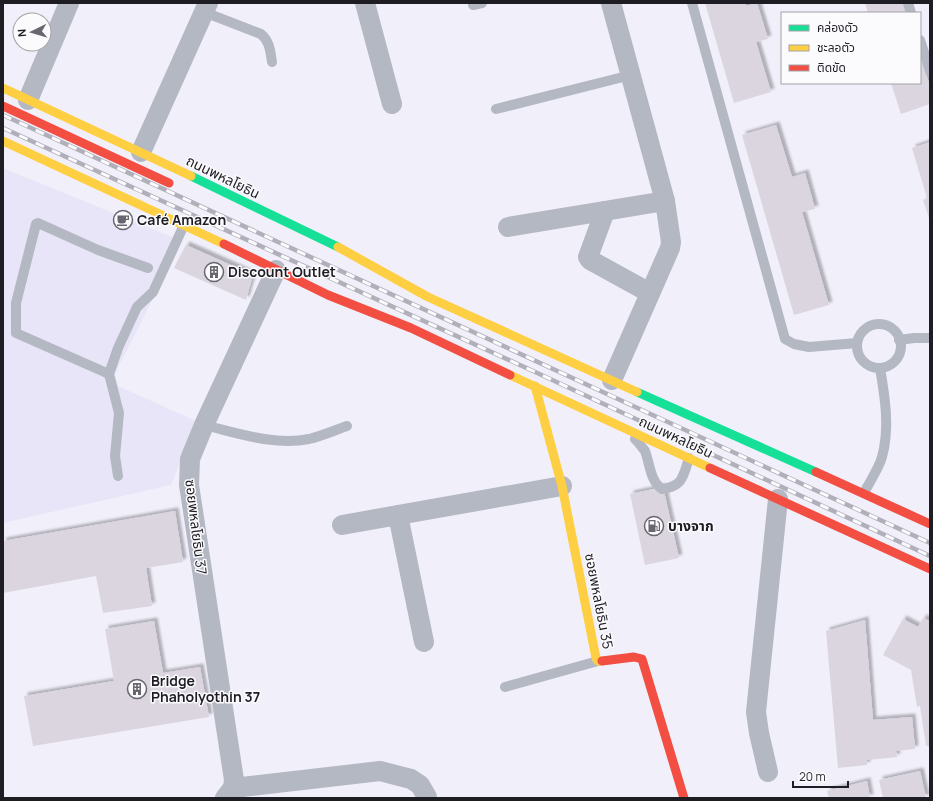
<svg xmlns="http://www.w3.org/2000/svg" width="933" height="801" font-family="Manrope,'Noto Sans Thai',sans-serif">
<style>
.built{fill:#e9e5f8}
.building{fill:#dbd5e0;filter:url(#shadow)}
.lines{fill:none;stroke-linecap:round;stroke-linejoin:round}
.lane{stroke:#b4b8c3;stroke-width:10}
.street{stroke:#b4b8c3;stroke-width:20}
.fast{stroke:#16e098;stroke-width:9}
.slow{stroke:#ffcf43;stroke-width:9}
.jam{stroke:#f24e42;stroke-width:9}
.rail-casing{stroke:#afb0b9;stroke-width:4.5}
.rail{stroke:#fbfbfe;stroke-width:3;stroke-dasharray:9;stroke-linecap:butt}
.labels{text-anchor:middle;stroke-width:3;stroke-linejoin:round;paint-order:stroke}
.street-label{font-size:14px;fill:#1e1d23;stroke:#fbfbfe}
.poi-label{font-size:14px;font-weight:bold;fill:#1e1d23;stroke:#fbfbfe;text-anchor:start}
</style>
<defs>
<filter id="shadow"><feDropShadow dx="3.5" dy="-3.5" stdDeviation="1" flood-color="#0004"/></filter>
</defs>
<rect width="100%" height="100%" fill="#f1effa"/>
<path class="built" d="M3,168l179,73 -67,133 3,12 78,35 -25,64 -168,38z"/>
<g class="building">
<path d="M705,3h40l1,3 11,-3 11,36 -12,3 15,50 -37,11z"/>
<path d="M865,3h38l3,10h-38z"/>
<path d="M920,56l10,30v18l-29,10 -10,-31h29z"/>
<path d="M776,125l16,52 13,-4 10,36 -13,3 27,93 -35,10 -52,-180z"/>
<path d="M930,142v79l-7,-21 4,-2 -15,-50z"/>
<path d="M186,245l67,30 -7,25 -72,-32z"/>
<path d="M663,487l16,71 -34,7 -15,-71z"/>
<path d="M175,511l8,51 -37,6 6,38 -49,7 -7,-37 -93,17v-52z"/>
<path d="M923,618l7,3v125h-4l-6,-40 -3,1 -6,-37 -28,-15 20,-36 15,8z"/>
<path d="M865,620l8,100 39,-3 3,32 -19,2 1,6 -30,3v5l-29,3 -12,-137z"/>
<path d="M154,621l9,52 37,-6 9,50 -176,29 -9,-50 90,-15 -9,-52z"/>
<path d="M920,771l6,27h-43l-4,-18z"/>
<path d="M867,781l3,17h-41l-2,-7z"/>
</g>
<g class="lines">
<g class="lane">
<path d="M692,3l93,336 9,5 15,3 48,-4"/>
<path d="M908,3l3,10"/>
<path d="M473,5l9,-2"/>
<path d="M204,12l57,22c9,8 9,16 11,28"/>
<path d="M920,40l10,31"/>
<path d="M496,109l135,-34"/>
<circle cx="879" cy="346" r="22"/>
<path d="M899,340l15,-2h16"/>
<path d="M109,374l-93,-41v-30l20,-79 2,-1 60,27 50,18"/>
<path d="M204,425c34,8 70,21 105,14 13,-3 26,-9 38,-13"/>
<path d="M635,439c3,3 7,8 10,12 5,13 5,30 17,38 21,-3 21,-12 27,-31"/>
<path d="M118,476l-3,-20 4,-43 -10,-39 9,-26 19,-41 16,-15 31,-67"/>
<path d="M864,493c5,-10 15,-25 18,-36 8,-29 3,-60 -2,-89"/>
<path d="M505,687l93,-26"/>
</g>
<g class="street">
<path d="M365,3l27,101"/>
<path d="M611,3l54,198 6,41 -1,6 -58,132"/>
<path d="M28,100l41,-97"/>
<path d="M141,152l67,-149"/>
<path d="M605,211l-17,46 2,3 60,33"/>
<path d="M508,227l157,-26"/>
<path d="M398,515l26,127"/>
<path d="M342,525l220,-39"/>
<path d="M768,772l-9,-39 -3,-21 22,-213"/>
<path d="M233,788l147,-17 31,8 9,6 7,12"/>
<path d="M225,798l8,-10 1,-8 -45,-295 1,-26 14,-34 72,-155"/>
</g>
<g class="fast">
<path d="M191,176l147,71"/>
<path d="M637,392l179,80"/>
</g>
<g class="slow">
<path d="M3,88l188,88"/>
<path d="M3,141l221,103"/>
<path d="M338,247l90,50 209,95"/>
<path d="M510,375l200,93"/>
<path d="M535,386l27,100 34,172 2,3h4"/>
</g>
<g class="jam">
<path d="M3,106l166,77"/>
<path d="M224,244l104,51 83,33 99,47"/>
<path d="M710,468l220,101"/>
<path d="M816,472l114,52"/>
<path d="M602,661l32,-4 8,2 42,139"/>
</g>
<defs>
<g id="rail">
<path d="M3,115l927,428"/>
<path d="M3,128l530,243 397,185"/>
</g>
</defs>
<use href="#rail" class="rail-casing"/>
<use href="#rail" class="rail"/>
</g>
<defs>
<symbol id="cafe-ring" viewBox="-11 -11 22 22"><circle r="9.5" fill="#fbfbfe" stroke="#68666e" stroke-width="1.5"/><path d="M-5.5-4.5H6V0H3Q3 3.5 0 3.5H-2.5Q-5.5 3.5-5.5 0ZM3-3.2v2h1.7v-2ZM-6 4.5H4V6H-6Z" fill="#68666e"/></symbol>
<symbol id="building-ring" viewBox="-11 -11 22 22"><circle r="9.5" fill="#fbfbfe" stroke="#68666e" stroke-width="1.5"/><path d="M-4-6H4V6H1V3H-1V6H-4ZM-2.5-4.3h1.7v1.8h-1.7ZM.8-4.3h1.7v1.8H.8ZM-2.5-1h1.7V.8h-1.7ZM.8-1h1.7V.8H.8Z" fill="#68666e"/></symbol>
<symbol id="fuel-ring" viewBox="-11 -11 22 22"><circle r="9.5" fill="#fbfbfe" stroke="#68666e" stroke-width="1.5"/><path d="M-5.5-6h7V0h2V4h1.3V-2.5L3-4.5l.8-.8L6-3V5H2.5V1h-1V6h-7ZM-4.2-4.7v3.2H.2V-4.7Z" fill="#68666e"/></symbol>
</defs>
<g fill-rule="evenodd">
<use href="#cafe-ring" x="112" y="209" width="22" height="22"/>
<use href="#building-ring" x="203" y="261" width="22" height="22"/>
<use href="#fuel-ring" x="643" y="515" width="22" height="22"/>
<use href="#building-ring" x="126" y="678" width="22" height="22"/>
</g>
<g class="labels">
<g class="street-label">
<text transform="translate(223 177) rotate(26)" y="5">ถนนพหลโยธิน</text>
<text transform="translate(676 437) rotate(25)" y="5">ถนนพหลโยธิน</text>
<text transform="translate(196 527) rotate(83)" y="5">ซอยพหลโยธิน 37</text>
<text transform="translate(599 601) rotate(79)" y="5">ซอยพหลโยธิน 35</text>
</g>
<g class="poi-label">
<text x="137" y="225">Café Amazon</text>
<text x="228" y="277">Discount Outlet</text>
<text x="668" y="531">บางจาก</text>
<text x="151" y="686">Bridge<tspan x="151" dy="16">Phaholyothin 37</tspan></text>
</g>
</g>
<rect width="933" height="801" fill="none" stroke="#1e1d23" stroke-width="8"/>
<rect x="781" y="12" width="140" height="72" fill="#fbfbfe" stroke="#a3a2a6"/>
<rect x="789" y="25" width="20" height="6" fill="#16e098" stroke="#a3a2a6"/>
<text x="817" y="32" font-size="12" fill="#1e1d23">คล่องตัว</text>
<rect x="789" y="45" width="20" height="6" fill="#ffcf43" stroke="#a3a2a6"/>
<text x="817" y="52" font-size="12" fill="#1e1d23">ชะลอตัว</text>
<rect x="789" y="65" width="20" height="6" fill="#f24e42" stroke="#a3a2a6"/>
<text x="817" y="72" font-size="12" fill="#1e1d23">ติดขัด</text>
<g transform="translate(32 32) rotate(265)"><circle r="19" fill="#fbfbfe" stroke="#a3a2a6"/>
<path d="M0-3L7 15L0 10L-7 15Z" fill="#68666e"/>
<text y="-6" font-size="11" font-weight="bold" text-anchor="middle" fill="#1e1d23">N</text>
</g>
<path d="M793 781v6h55v-6" fill="none" stroke="#1e1d23" stroke-width="2"/>
<text x="799" y="781" font-size="12" fill="#1e1d23" stroke="#fbfbfe" stroke-width="3" paint-order="stroke">20 m</text>
</svg>
